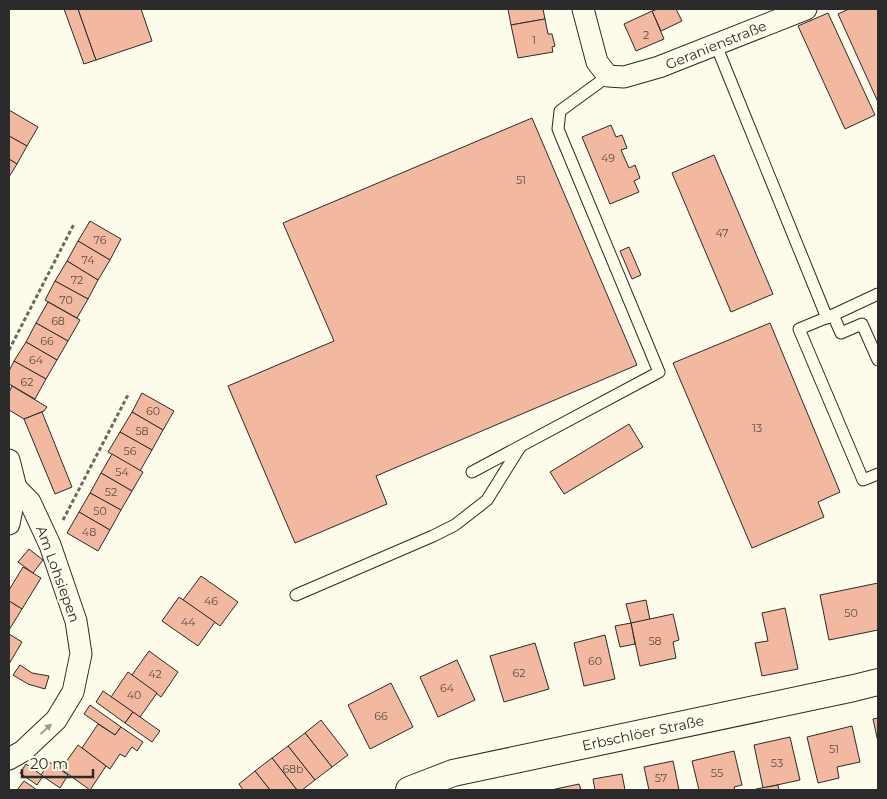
<svg xmlns="http://www.w3.org/2000/svg" width="887" height="799" font-family="Montserrat,sans-serif">
<style>
.building{fill:#f2b8a0;stroke:#2b2b2b}
.lines{fill:none;stroke-linecap:round;stroke-linejoin:round}
.service-casing{stroke:#2b2b2b;stroke-width:13}
.minor-casing{stroke:#2b2b2b;stroke-width:23}
.tertiary-casing{stroke:#2b2b2b;stroke-width:28}
.path{stroke:#6a6964;stroke-width:3;stroke-dasharray:4 2.5;stroke-linecap:butt}
.service{stroke:#fdfbea;stroke-width:11}
.minor{stroke:#fdfbea;stroke-width:21}
.tertiary{stroke:#fdfbea;stroke-width:26}
.oneway{fill:#9e9d94}
.labels{text-anchor:middle;stroke-width:4;stroke-linejoin:round;paint-order:stroke}
.number-label{font-size:11px;fill:#5d4e48}
.street-label{font-size:14px;fill:#2b2b2b;stroke:#fdfbea}
</style>
<rect width="100%" height="100%" fill="#fdfbea"/>
<g class="building">
<path d="M64,9h14l18,51 -12,4z"/>
<path d="M78,9h63l11,32 -56,19z"/>
<path d="M508,9h35l2,10 -34,6z"/>
<path d="M658,9h18l6,12 -21,10 -9,-20z"/>
<path d="M849,9h29v93l-40,-88z"/>
<path d="M652,11l12,28 -28,12 -12,-27z"/>
<path d="M828,13l47,102 -30,14 -47,-103z"/>
<path d="M545,19l3,15h4l3,12 -3,1 1,5 -35,6 -7,-33z"/>
<path d="M9,110l29,17 -11,19 -18,-10z"/>
<path d="M532,118l105,247 -261,111 11,28 -92,39 -67,-157 106,-45 -51,-118z"/>
<path d="M611,125l5,12 6,-2 5,13 -6,2 8,18 6,-3 5,13 -6,3 5,11 -29,12 -28,-67z"/>
<path d="M9,136l18,10 -10,18 -8,-5z"/>
<path d="M714,155l59,139 -42,18 -59,-139z"/>
<path d="M9,159l8,5 -8,13z"/>
<path d="M90,221l31,18 -11,21 -32,-19z"/>
<path d="M78,241l32,19 -12,20 -31,-19z"/>
<path d="M629,247l12,28 -9,4 -12,-28z"/>
<path d="M67,261l31,19 -10,19 -33,-18z"/>
<path d="M55,281l33,18 -11,19 -32,-18z"/>
<path d="M48,302l32,18 -12,21 -32,-18z"/>
<path d="M36,323l32,18 -11,19 -31,-18z"/>
<path d="M770,323l70,169 -22,10 6,15 -72,31 -79,-185z"/>
<path d="M26,342l31,18 -11,19 -32,-18z"/>
<path d="M14,361l32,18 -11,20 -26,-15v-13z"/>
<path d="M12,386l35,21 -3,4 -20,8 -15,-9v-18z"/>
<path d="M142,393l32,18 -11,19 -31,-18z"/>
<path d="M42,412l30,75 -17,7 -31,-75z"/>
<path d="M132,412l31,18 -11,20 -32,-18z"/>
<path d="M629,424l14,23 -79,47 -14,-22z"/>
<path d="M120,432l32,18 -12,21 -32,-19z"/>
<path d="M112,454l31,18 -11,19 -31,-18z"/>
<path d="M101,473l31,18 -11,19 -31,-17z"/>
<path d="M90,493l31,17 -11,20 -31,-18z"/>
<path d="M79,512l31,18 -12,21 -31,-18z"/>
<path d="M29,549l14,11 -10,13 -15,-11z"/>
<path d="M23,567l18,11 -19,31 -13,-8v-11z"/>
<path d="M201,576l37,26 -18,24 -37,-26z"/>
<path d="M878,583v47l-49,10 -9,-45z"/>
<path d="M179,597l36,25 -17,24 -36,-25z"/>
<path d="M646,600l4,20 -19,3 -5,-19z"/>
<path d="M9,601l13,8 -13,21z"/>
<path d="M785,608l13,61 -36,7 -7,-33 13,-2 -6,-28z"/>
<path d="M673,614l6,26 -6,2 3,16 -36,8 -9,-43z"/>
<path d="M631,623l4,21 -15,3 -5,-21z"/>
<path d="M9,634l13,8 -13,22z"/>
<path d="M605,635l10,44 -31,7 -10,-43z"/>
<path d="M535,643l14,46 -45,13 -14,-46z"/>
<path d="M149,651l29,21 -17,25 -29,-22z"/>
<path d="M457,660l18,40 -37,17 -18,-40z"/>
<path d="M20,665l12,8 17,3 -4,13 -17,-5 -15,-9z"/>
<path d="M128,672l29,21 -17,24 -29,-20z"/>
<path d="M391,683l22,44 -43,22 -22,-44z"/>
<path d="M103,691l30,21 -8,11 -29,-21z"/>
<path d="M90,705l31,22 -6,8 -31,-21z"/>
<path d="M133,712l27,19 -8,11 -27,-19z"/>
<path d="M878,718v24l-5,-23z"/>
<path d="M321,720l27,35 -16,12 -27,-34z"/>
<path d="M98,724l17,11 6,-8 22,15 -6,9 -5,-4 -7,10 -5,-3 -10,15 -28,-21z"/>
<path d="M852,726l8,36 -23,5 2,11 -21,5 -11,-46z"/>
<path d="M305,733l27,34 -17,13 -27,-34z"/>
<path d="M790,737l10,43 -37,8 -9,-43z"/>
<path d="M78,745l28,21 -16,24 -29,-21z"/>
<path d="M288,746l27,34 -13,10h-5l-25,-32z"/>
<path d="M734,751l8,34 -8,2 1,3h-36l-7,-29z"/>
<path d="M272,758l25,32h-27l-15,-19z"/>
<path d="M673,761l6,29h-30l-5,-23z"/>
<path d="M49,762l19,13 -8,13 -19,-13z"/>
<path d="M26,764l17,12 -6,9 -17,-12z"/>
<path d="M255,771l15,19h-27l-4,-6z"/>
<path d="M622,774l3,16h-30l-2,-11z"/>
<path d="M24,781l13,9h-20z"/>
<path d="M579,784l2,6h-30z"/>
<path d="M778,785l1,5h-23v-1z"/>
</g>
<g class="lines">
<defs>
<g id="service">
<path d="M716,45l111,273"/>
<path d="M878,294l-45,21 8,18 21,-9 16,36"/>
<path d="M833,315l-34,14 64,151 15,-6"/>
<path d="M472,472l187,-100 -101,-243 2,-18 48,-35"/>
<path d="M296,595l137,-59 22,-11 32,-25 33,-53"/>
</g>
<g id="minor">
<path d="M583,9l14,53 11,14 16,1 35,-10 147,-58"/>
<path d="M9,460l7,28 -7,36"/>
<path d="M9,759l14,-8 33,-31 17,-28 8,-38 -5,-33 -26,-76 -20,-43 -14,-14"/>
</g>
<path id="tertiary" d="M409,790l44,-17 401,-85 24,-6"/>
</defs>
<use href="#service" class="service-casing"/>
<use href="#minor" class="minor-casing"/>
<use href="#tertiary" class="tertiary-casing"/>
<g class="path">
<path d="M9,350l65,-126"/>
<path d="M63,520l66,-127"/>
</g>
<use href="#service" class="service"/>
<use href="#minor" class="minor"/>
<use href="#tertiary" class="tertiary"/>
</g>
<defs><path id="oneway-solid" d="M-6-.8H1V-3.2L6.5 0L1 3.2V.8H-6Z" transform="scale(1.25)"/></defs>
<use class="oneway" href="#oneway-solid" transform="translate(46 729) rotate(-43)"/>
<g class="labels">
<g class="number-label">
<text x="646" y="39">2</text>
<text x="534" y="44">1</text>
<text x="608" y="162">49</text>
<text x="521" y="184">51</text>
<text x="722" y="237">47</text>
<text x="100" y="244">76</text>
<text x="88" y="264">74</text>
<text x="77" y="284">72</text>
<text x="66" y="304">70</text>
<text x="58" y="325">68</text>
<text x="47" y="345">66</text>
<text x="36" y="364">64</text>
<text x="27" y="386">62</text>
<text x="153" y="415">60</text>
<text x="757" y="432">13</text>
<text x="142" y="435">58</text>
<text x="130" y="455">56</text>
<text x="122" y="476">54</text>
<text x="111" y="496">52</text>
<text x="100" y="515">50</text>
<text x="89" y="536">48</text>
<text x="211" y="605">46</text>
<text x="851" y="617">50</text>
<text x="188" y="626">44</text>
<text x="655" y="645">58</text>
<text x="595" y="665">60</text>
<text x="519" y="677">62</text>
<text x="155" y="678">42</text>
<text x="447" y="692">64</text>
<text x="134" y="699">40</text>
<text x="381" y="720">66</text>
<text x="834" y="753">51</text>
<text x="777" y="767">53</text>
<text x="293" y="773">68b</text>
<text x="717" y="777">55</text>
<text x="661" y="782">57</text>
</g>
<g class="street-label">
<text transform="translate(716 45) rotate(-22)" y="5">Geranienstraße</text>
<text transform="translate(58 574) rotate(70)" y="5">Am Lohsiepen</text>
<text transform="translate(643 733) rotate(-12)" y="5">Erbschlöer Straße</text>
</g>
</g>
<rect width="887" height="799" fill="none" stroke="#2b2b2b" stroke-width="20"/>
<path d="M22 769v8h71v-8" fill="none" stroke="#2b2b2b" stroke-width="2.5"/>
<text x="30" y="769" font-size="15" fill="#2b2b2b" stroke="#fdfbea" stroke-width="4" paint-order="stroke">20 m</text>
</svg>
